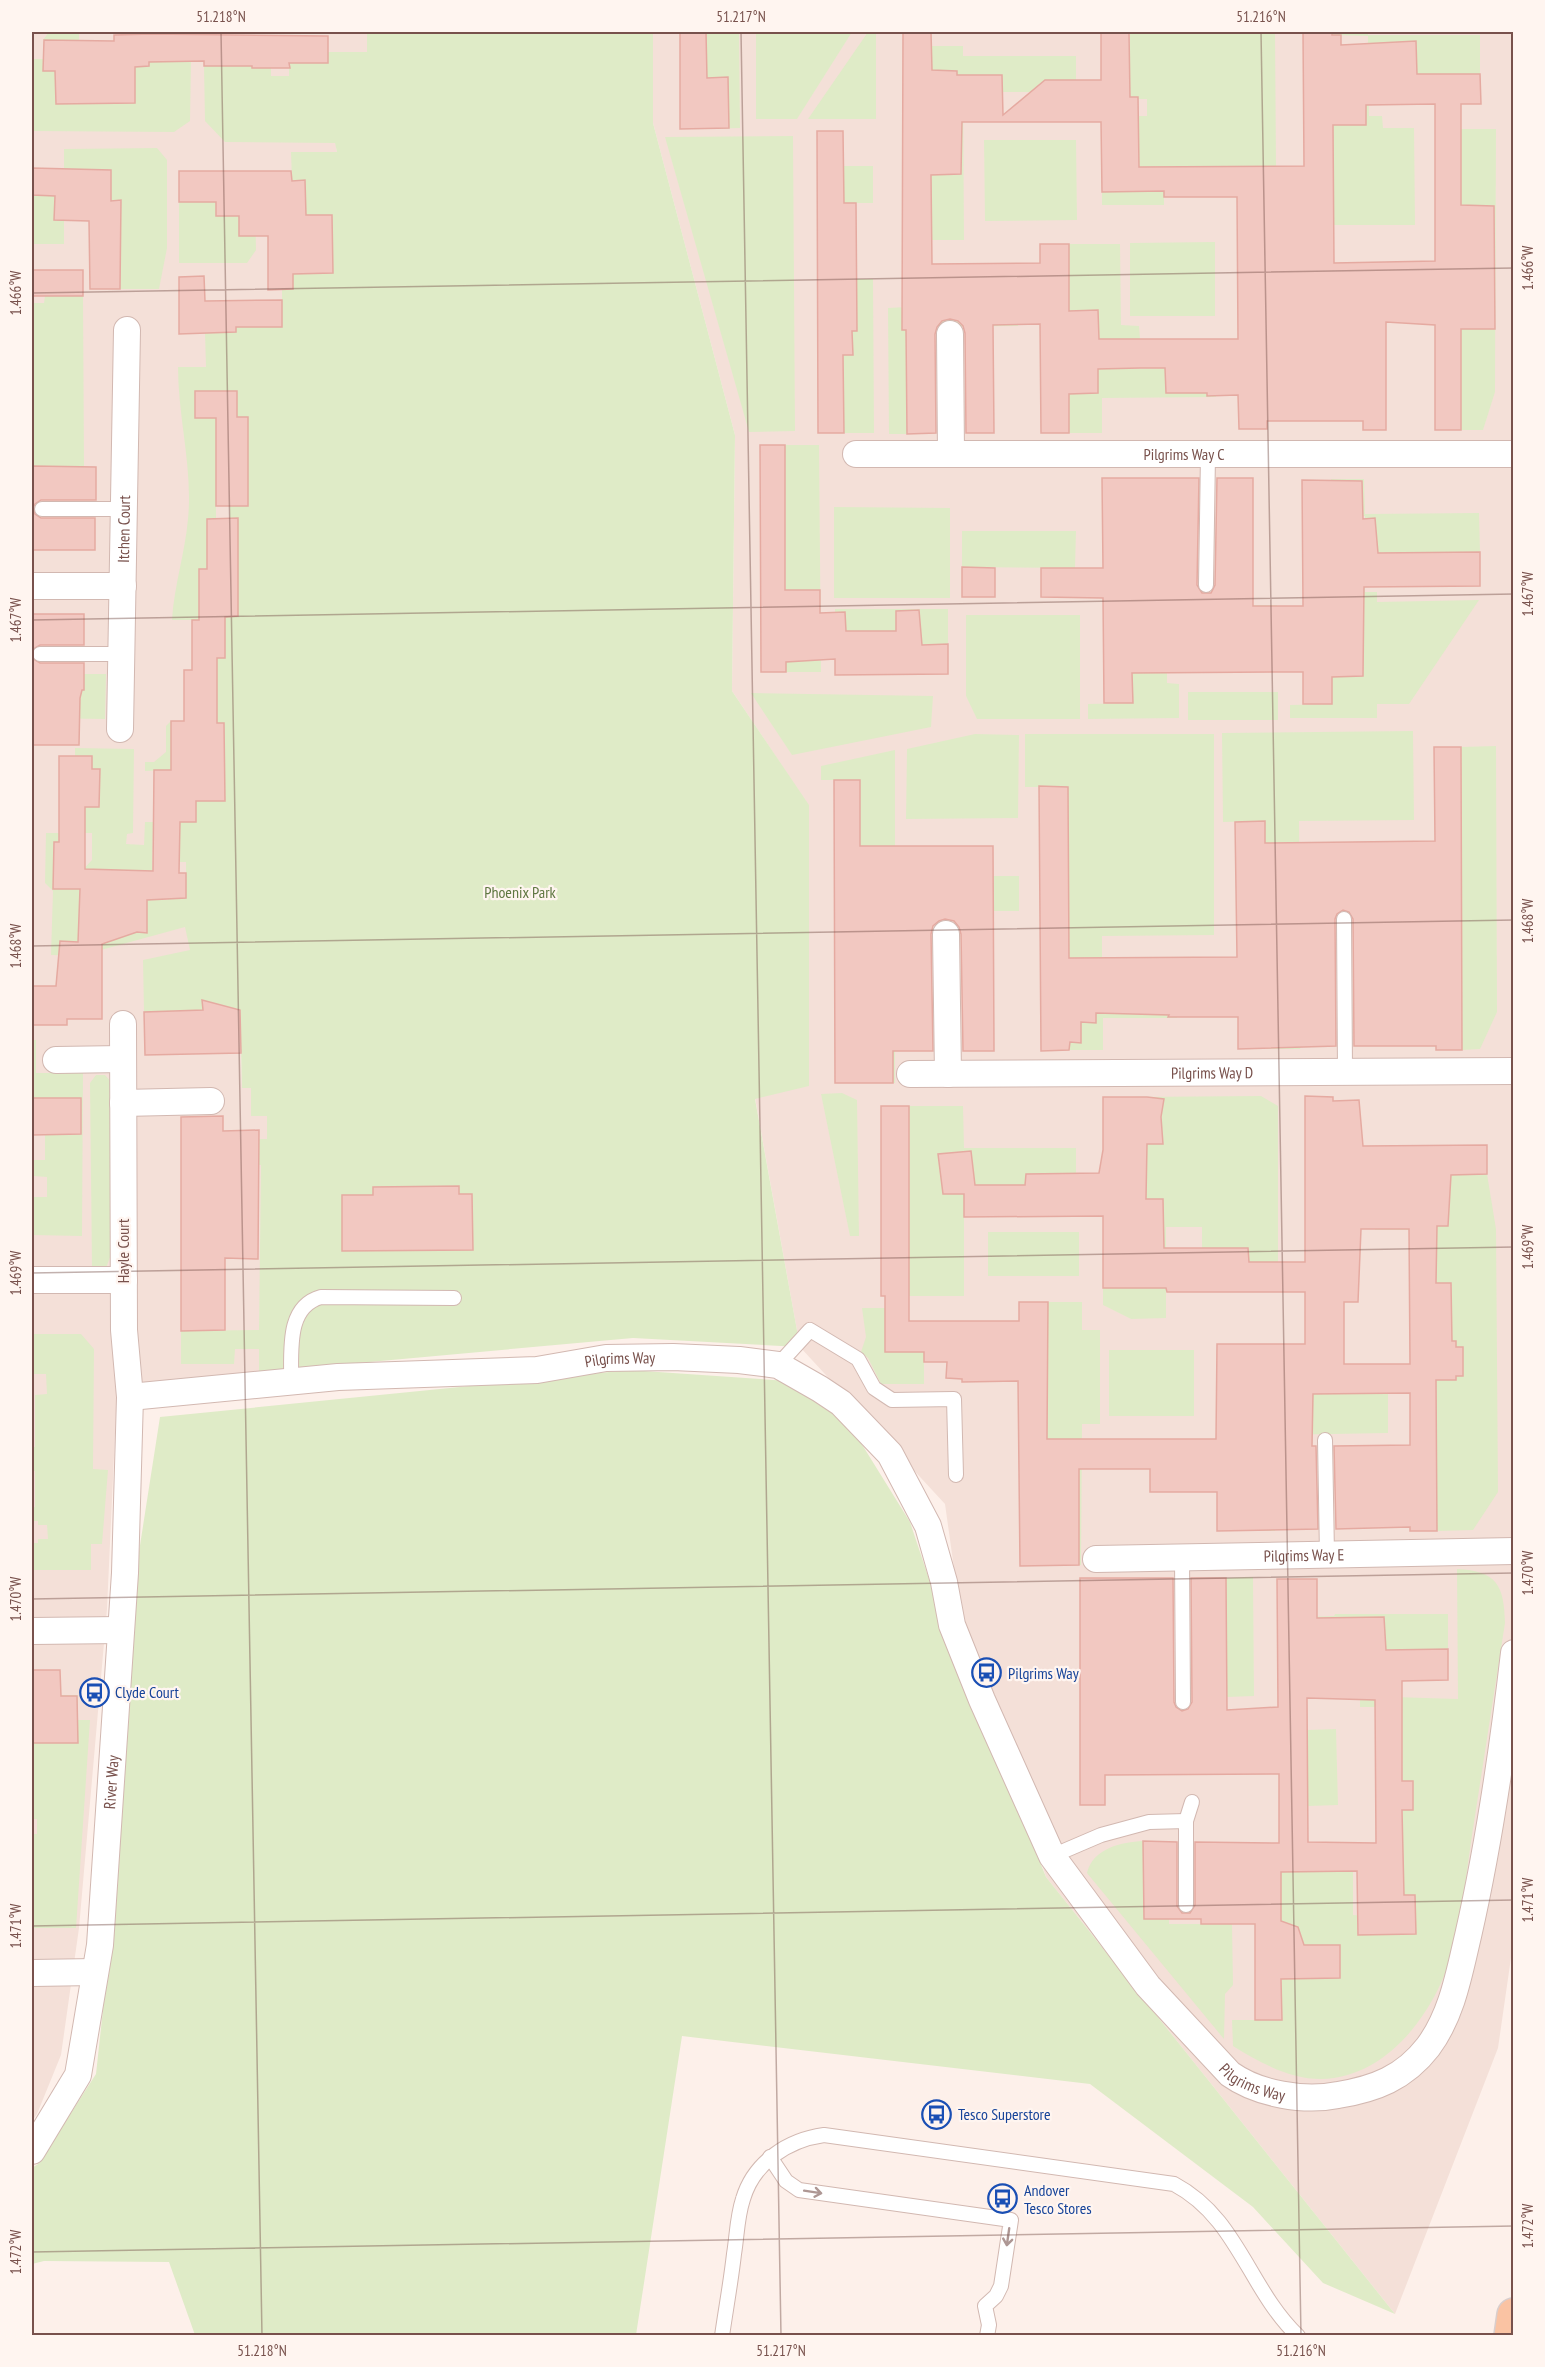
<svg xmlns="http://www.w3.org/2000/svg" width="1545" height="2367" font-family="'PT Sans Narrow',sans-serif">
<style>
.residential{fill:#f4e0d8}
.green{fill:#dfebc7}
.building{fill:#f2c8c1;stroke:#e5aaa1;stroke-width:1.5;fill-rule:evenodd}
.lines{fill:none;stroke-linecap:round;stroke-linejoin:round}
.lane-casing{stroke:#d2b8b1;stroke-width:16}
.street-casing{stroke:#d2b8b1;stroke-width:28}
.primary-casing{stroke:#d9cecd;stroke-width:36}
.lane{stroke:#fff;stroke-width:14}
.street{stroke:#fff;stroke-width:26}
.primary{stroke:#fac3a3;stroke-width:33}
.oneway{stroke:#ae9794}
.ticks{fill:none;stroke:#78514c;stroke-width:1.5;stroke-opacity:0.45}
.labels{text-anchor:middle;stroke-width:4.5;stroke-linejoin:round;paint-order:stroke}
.street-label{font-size:16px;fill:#78514c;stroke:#fff5f0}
.park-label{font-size:16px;fill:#5f7741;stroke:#fff5f0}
.transit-label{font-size:16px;fill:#164399;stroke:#fff5f0;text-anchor:start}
.neatline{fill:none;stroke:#78514c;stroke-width:2}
.ticks-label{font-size:15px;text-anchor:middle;fill:#78514c}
</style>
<rect width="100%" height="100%" fill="#fdf0ea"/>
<g class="residential">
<path d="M32,32h377l-42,20 -39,1 1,51 8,48 -48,366 -103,344v65l53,31 3,129 9,1 16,28v49l-6,47 -2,160 -142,18 -10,219 -28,319 -18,127 -24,59 -5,7z"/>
<path d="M653,32h860l1,1905 -16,111 -103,266 -349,-437 -85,-259 -16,-114 -145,-157 -45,-249 54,-292 -77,-115 3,-256 -82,-312z"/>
</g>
<g class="green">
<path d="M49,32h30v8h-36z"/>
<path d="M367,32h286v91l82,312 -3,256 77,114v281l-54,13 45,248 -167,-9 -374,34v-23h-24l-1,15h-53v-33l78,-1 2,-165 -38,-1 1,-24 43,-1v-23h-16v-28h-9l-2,-78 -96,2 -1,-52 47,-10 -5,-23 -106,29 -28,-1 2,-64 -8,-8 1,-50h13l-1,9h-4l-1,46 27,1v10l88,1v-2h18v-36h-7l1,-40h16v-51l21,-29 -3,-122 24,-52v-49h-8v-13h18v-38l-11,-50v-27h-42v27h21v101h-9v50h-8v51h-27c2,-34 13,-67 16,-101 5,-51 -10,-101 -10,-152h28l-1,-34 21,-1v-12l13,7 43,-1v-37h11v-39l12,-70 -13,1 -1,-29h46l-2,-9 -110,-1 -20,-21 -1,-55h34v-10l33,12v8h18v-13h39v-11h39z"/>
<path d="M706,32h33l1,96 -34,1z"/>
<path d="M756,32h96l-55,87h-41z"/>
<path d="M868,32h8v87h-68z"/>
<path d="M1130,32h145l1,135 -112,1v37h-62v-13h28v-18l9,-1v-16h-9v-41h17v-17h-17z"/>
<path d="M1332,32h36v3h112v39l-112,1 1,41h13l1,12h31l1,97h-82v-151h35v-38l-36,-1z"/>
<path d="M931,46h32v10h113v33l-7,-9h-24l-7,6v6h-35l-1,-17h-19l-20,17 1,148h-33z"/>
<path d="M149,56l3,6 39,-1 -1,60 -16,11 -142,-1v-72h11v12l36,-4 70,-1z"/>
<path d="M1461,129h35l-1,263 -12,38h-22z"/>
<path d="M793,136l2,295 -46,1 -84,-295z"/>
<path d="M984,140h92l1,80 -92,1z"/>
<path d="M157,148l10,12v88l-8,41h-39l1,-40 -10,-16 10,-1v-31h-10v-31h-36l-11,7v-28z"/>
<rect x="843" y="166" width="30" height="37"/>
<rect x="32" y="196" width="32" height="48"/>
<path d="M255,198l1,52 -9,13h-68v-61h37z"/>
<path d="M1215,242v74h-85v-73z"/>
<path d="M1069,244h51l1,81 18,1 1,13 -38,30 114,-1v29l-114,1v35h-33z"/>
<path d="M843,279h30l1,154h-30l-1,-78 10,-1 -1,-19h-8z"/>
<path d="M1018,293v33l-111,1v107h-18l-1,-126 18,-1z"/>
<path d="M45,296h38l1,171 -51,-1 -1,49v-212h12z"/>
<path d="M785,445h34l2,227h-35z"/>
<path d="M1331,479h33l1,35 114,-1 1,39 -115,1v39h12v10l102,-2 -70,104h-32v14h-87v-13l42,-1v-33l33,-118v-37h-34z"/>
<path d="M834,507l116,1v90h-116z"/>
<path d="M962,531h114l-1,37 -113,-1z"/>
<path d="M1277,605l1,37 -111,2v39l12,1v34l-91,1v-15l45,-1 -1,-35 69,-62z"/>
<path d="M835,609h113v35l-90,2 -1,-15h-20l-2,15z"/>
<path d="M966,615h114v104h-103l-11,-23z"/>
<path d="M82,674h24l-1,45 -72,-1 -1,-20h49z"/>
<rect x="1188" y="692" width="90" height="28"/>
<path d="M751,693l182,3 -2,31 -139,28z"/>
<path d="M171,721v49l-26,1v-9h9l12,-10v-26z"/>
<path d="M1413,731l1,89 -115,1 2,226 -1,2h-34l-2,-228 -41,1 -1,-89z"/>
<path d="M975,734l44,1 -1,83 -112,1 1,-70z"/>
<path d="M1025,734h189v201l-112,1v53l74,7 1,22h-74v32h-34l1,-8h11l-12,-18 -1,-237h-43z"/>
<path d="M1496,746l1,266 -17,37 -18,1 -1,-303z"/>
<path d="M75,748l59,1 -1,84 -6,1 -1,10 18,1 1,-23h8l-1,52 -72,-1 12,-13v-27h-7v-40l7,-24v-13h-17z"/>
<path d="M895,750v333h-35v-303h-39v-14z"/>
<rect x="943" y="876" width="76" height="35"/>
<path d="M32,1040h4v33h47l-1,163 -50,-1 1,-38h14v-20l-14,-1v-16h12v-36l-11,-1z"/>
<path d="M96,1075h9l7,8v169l-6,16 -14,1 -2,-186z"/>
<path d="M842,1093l15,7 2,136h-9l-29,-142z"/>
<path d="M1261,1096l17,10v156h-76v-35h-36v91l-35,1 -28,-14v-17h29l14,-79v-24h-15v-88z"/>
<path d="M909,1106h54l1,42h112v26l-35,11 -77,1v110h-55z"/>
<path d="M1487,1174l9,55 2,263 -25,38 -36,1 -1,-151 27,-5v-28h-7v-6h-19v-36h15l-1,-22h-15v-53h-61v-54z"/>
<rect x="988" y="1232" width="91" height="44"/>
<path d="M1048,1302h34v28h18v94h-18l-1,141h-22v-16l-12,-96z"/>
<path d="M862,1308h23v44h39v32h-43l-13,-26 -7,-6 5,-15z"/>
<path d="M32,1334h49l13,15 -1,120 15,1 -6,74h-11v26h-59v-27h6v-4h10l-1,-14h-9v-4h-6v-13l3,-1v-36h-3v-24h3v-52l12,-1 -1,-20h-14z"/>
<rect x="1109" y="1350" width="85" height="66"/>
<path d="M629,1370l159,11 60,41 62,100 31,93 105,262 349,437 -72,-31 -70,-76 -163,-123 -408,-48 -46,299h-441l-26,-73 -125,-1 -12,3v-96l6,-4 58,-90 20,-184 20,-319 24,-154z"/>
<path d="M1388,1393v40l-113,2v96h-29v-53l28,-84z"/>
<path d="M1457,1569c40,2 47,16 48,54 -10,64 -20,128 -30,193 -7,42 -11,85 -20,126 -14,62 -64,136 -134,137 -32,0 -62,-17 -88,-33l-1,-26h50l-1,-94 -41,-54 113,-1v44l24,2h-20l1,18 58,-1 -1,-39h-12l-1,-188h-42v-11l98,3z"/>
<path d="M1253,1577l1,119 -27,1 -1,-119z"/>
<path d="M1335,1614h113v35l-112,1 -30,-33 28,-1z"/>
<path d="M32,1695h46v25h12l-14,208h-44v-94h5v-15h-5v-76h8l-1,-22 -7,-1z"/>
<path d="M1336,1729l2,76 -30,1 -1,-76z"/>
<path d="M1143,1841l1,78h25v5h63l1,61 -8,9 -1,45 -137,-166c6,-25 35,-31 56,-32z"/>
</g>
<g class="building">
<path d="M680,32h26l1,46 21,-1 1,51 -49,1z"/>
<path d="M903,32h28l1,38 25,1v4h45l1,40 42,-35h56v-48h28l1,65h8l1,70 165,-1 -1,-134h29v3h9v10l75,-4 1,33h63l1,30h-20v101l33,1 1,123h-34v101h-26v-105l-49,-3v108h-23v-9h-96v8h-28l-1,-34 -31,1v-3h-41l-1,-25h-25l-42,1v24l-29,1v39h-28l-1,-109 -47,1 1,108h-28l-1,-100 -2,-7 -5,-5 -8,-2 -8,2 -5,6 -2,7 1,99 -29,1 -1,-104h-4zM1435,104v157l-101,2 -1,-138h33v-20zM962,122h139l1,70 62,-1v6h73l1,142h-139l-1,-29 -29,1v-67h-29v19l-108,1 -1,-89 30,-1z"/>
<path d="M151,34l177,2v27h-39l1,5h-38v-2h-48v-5l-55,1v4l-14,1v36l-79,1 -1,-33h-12l1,-31 70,1v-6z"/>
<path d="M817,131h26l1,72h12l1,128h-5l1,24h-10l1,78h-26z"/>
<path d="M32,168l79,2v31l10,-1 -1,89h-30l-1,-68 -35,-1 1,-24 -23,-1z"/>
<path d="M179,171h112l1,10 13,-1 1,35h26l1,58 -40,1v15l-25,1v-54h-29v-20h-23v-14h-37z"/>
<rect x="32" y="270" width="51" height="26"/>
<path d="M204,276l1,25 77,-1v27h-46v5l-57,2v-57z"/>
<path d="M195,391h42v26h11v89h-32v-88h-21z"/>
<path d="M760,445h25v145h35v23l25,-1 1,19h50v-20l23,-1 3,35 26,-1v30l-113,1v-16l-49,3v10h-25z"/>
<path d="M32,466l64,1v33h-55l-6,4 -2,4 2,6 6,4h54v32h-63z"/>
<path d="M1102,478h97l-2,107 5,8h9l4,-8 2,-107h36v128h50l-1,-126 60,1 1,38 12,-1 3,35 102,-1v34l-116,1 -1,89 -31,1v27h-29v-32h-25l-146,1 1,30h-29l-1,-105 -62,-1v-29h62z"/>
<path d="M238,518v98l-13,1v41h-8v65h7l1,78h-29v21h-16l-1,51h7v25l-39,2v33l-10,-1 -35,12v75h-35v6h-35v-39h24l4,-45 18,1 2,-53h-27l1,-47h5v-86h33v13h8l-1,38h-14v62l68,2 1,-101h17v-49h13v-51h8v-50h7v-51h8v-50z"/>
<path d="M962,567l33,1v29h-33z"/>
<path d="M32,614h52v31h-44l-8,5z"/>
<path d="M32,658l8,5h44v27h-2l-2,8 -1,47h-46z"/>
<path d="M1434,747h27l1,303h-26v-4h-82l-1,-127 -4,-7 -6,-2 -6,4 -2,5 1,127 -98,3v-32h-70l1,-2 -73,-2v10l-15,-1v21l-11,-1 -1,8 -28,1 -2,-265 29,1 1,171 168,-1 -2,-135 30,-1v22l170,-2z"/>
<path d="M834,780h26v66h133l1,205h-31l-2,-117 -2,-7 -5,-6 -9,-2 -6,2 -6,5 -2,8 2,117h-40v32h-58z"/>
<path d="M202,1000l38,10 1,43 -96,2 -1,-43 59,-2z"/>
<path d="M1305,1096l28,1v4l26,-1 4,46 124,-1v29l-36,1 -3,51h-11l-1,57h15l1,58h4v6h7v29h-7v4h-20l1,151h-27v-4l-74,2 -2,-83 76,-1v-52l-97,1 -1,52h4l2,83 -101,2v-39h-67v-23h-71v96l-59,1 -2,-185 -56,1v-3l-16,-1 1,-16h-23v-10h-39v-56h-4v-190h28v215h110v-19h29l-1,137h169l1,-95h88v-52h-138l-1,-4h-63v-72l-139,1v-23h-21l-5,-40 33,-3 4,34h50l1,-11 73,-1 4,-23v-53h44l17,2 -3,18 2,27h-16l-1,55h17l1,49h84l1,14h56zM1361,1229h48l1,135h-66v-62h14z"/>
<path d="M32,1098h49v36l-49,1z"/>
<path d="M223,1116v15l36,-1 -1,129 -33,-1v72l-44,1v-214z"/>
<path d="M459,1186v8h13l1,56 -131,1v-56h31v-8z"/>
<path d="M1080,1578h93l1,124 2,5 6,4 6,-2 4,-7 -1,-124h35l1,132 51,-3 -1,-128h40v39l67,-1 2,33 62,-1v31l-46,1v100h11v29h-11l2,85h11l1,39 -58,1 -1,-64 -76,1v49l17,6 6,18h36v33l-59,1 1,41h-27v-96h-54v-5h-57l-1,-78 34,1v64l5,7h8l5,-8v-63l84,1v-69l-174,1v30h-25zM1307,1698l68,2 1,143 -68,-1z"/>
<path d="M32,1670h28l1,26h16l1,47h-46z"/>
</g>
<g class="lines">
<defs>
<g id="lane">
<path d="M42,509h82"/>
<path d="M1206,585l2,-131"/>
<path d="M40,654h81"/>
<path d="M1344,919l1,153"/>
<path d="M778,1365l32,-35 48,29 16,29 18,12 62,-1 2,76"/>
<path d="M291,1383c1,-30 -6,-76 30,-86l133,1"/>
<path d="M1325,1440l2,115"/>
<path d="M1182,1557l1,145"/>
<path d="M1052,1856l49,-21 48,-13 37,-1"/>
<path d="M1186,1905v-84l6,-19"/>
<path d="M770,2157l16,24 13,9 212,30 -10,66 -5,10 -11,10 4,19 -2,11"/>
<path d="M722,2336c4,-28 9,-55 12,-82 3,-18 3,-37 9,-55 11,-37 45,-59 81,-64l350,49c64,34 74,104 124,152"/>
</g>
<g id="street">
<path d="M950,334l1,120"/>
<path id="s1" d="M856,454h658"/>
<path d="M32,586h91"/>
<path id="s2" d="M120,729l7,-399"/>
<path d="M946,934l2,140"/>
<path d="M56,1060l67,-1"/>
<path id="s3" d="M910,1074l604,-3"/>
<path d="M123,1103l88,-2"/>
<path d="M32,1280h92"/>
<path id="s4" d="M130,1397l208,-20 199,-7 69,-12 67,-1 66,3 39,5 42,24 21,14 49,51 38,72 16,56 8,43 30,75 70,156 96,130 82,88c28,20 74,28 108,21 37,-6 66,-17 90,-48 24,-32 31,-73 40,-111 21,-92 35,-188 46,-283"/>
<path id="s5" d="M1096,1559l418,-8"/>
<path d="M32,1631l89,-1"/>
<path d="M32,1973l63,-1"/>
<path id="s6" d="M32,2151l46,-76 22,-130 25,-372 5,-176 -6,-67 -1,-306"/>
</g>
<path id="primary" d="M1511,2336l3,-21"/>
</defs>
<use href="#lane" class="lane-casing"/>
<use href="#street" class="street-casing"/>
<use href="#primary" class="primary-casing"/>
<use href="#lane" class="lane"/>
<use href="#street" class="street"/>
<use href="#primary" class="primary"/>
</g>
<defs><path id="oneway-shaft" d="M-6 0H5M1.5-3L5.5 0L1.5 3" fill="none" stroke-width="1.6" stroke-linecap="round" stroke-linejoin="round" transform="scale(1.5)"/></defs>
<g class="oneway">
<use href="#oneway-shaft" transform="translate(813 2192) rotate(9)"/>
<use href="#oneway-shaft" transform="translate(1008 2237) rotate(98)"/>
</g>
<path class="ticks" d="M221,32l41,2304M741,32l40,2304M1261,32l40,2304M32,293l1482,-25M32,620l1482,-26M32,946l1482,-26M32,1273l1482,-26M32,1599l1482,-26M32,1926l1482,-26M32,2252l1482,-26"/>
<defs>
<symbol id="bus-ring" viewBox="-11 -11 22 22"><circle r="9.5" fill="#fff5f0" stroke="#1a4fb4" stroke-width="1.5"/><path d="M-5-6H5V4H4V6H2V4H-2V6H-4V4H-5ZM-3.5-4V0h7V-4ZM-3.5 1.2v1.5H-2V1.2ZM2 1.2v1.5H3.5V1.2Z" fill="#1a4fb4"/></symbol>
</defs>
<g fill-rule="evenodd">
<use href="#bus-ring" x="970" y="1656" width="33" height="33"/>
<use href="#bus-ring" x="78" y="1676" width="33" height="33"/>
<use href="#bus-ring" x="920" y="2098" width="33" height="33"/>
<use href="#bus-ring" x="986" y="2182" width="33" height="33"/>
</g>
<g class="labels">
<g class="street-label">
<text dy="6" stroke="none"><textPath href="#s1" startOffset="328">Pilgrims Way C</textPath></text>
<text dy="6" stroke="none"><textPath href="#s2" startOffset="200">Itchen Court</textPath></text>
<text dy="6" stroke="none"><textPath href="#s3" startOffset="302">Pilgrims Way D</textPath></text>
<text transform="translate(123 1251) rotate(-90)" y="6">Hayle Court</text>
<text dy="6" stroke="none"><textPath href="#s4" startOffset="492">Pilgrims Way</textPath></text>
<text dy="6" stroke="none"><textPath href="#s5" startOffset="208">Pilgrims Way E</textPath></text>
<text dy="6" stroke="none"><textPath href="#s6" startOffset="384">River Way</textPath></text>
<text dy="6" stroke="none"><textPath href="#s4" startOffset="1536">Pilgrims Way</textPath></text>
</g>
<g class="park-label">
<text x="520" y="898">Phoenix Park</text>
</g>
<g class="transit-label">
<text x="1008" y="1679">Pilgrims Way</text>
<text x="115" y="1698">Clyde Court</text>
<text x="958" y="2120">Tesco Superstore</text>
<text x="1024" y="2196">Andover<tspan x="1024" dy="18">Tesco Stores</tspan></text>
</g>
</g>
<rect width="1545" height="2367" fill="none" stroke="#fff5f0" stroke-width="66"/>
<rect x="33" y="33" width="1479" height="2301" class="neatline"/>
<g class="ticks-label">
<text x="221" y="22">51.218°N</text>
<text x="741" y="22">51.217°N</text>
<text x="1261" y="22">51.216°N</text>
<text transform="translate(1528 268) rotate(-90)" y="5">1.466°W</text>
<text transform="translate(16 293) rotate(-90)" y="5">1.466°W</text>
<text transform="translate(1528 594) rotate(-90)" y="5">1.467°W</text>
<text transform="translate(16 620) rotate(-90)" y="5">1.467°W</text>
<text transform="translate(1528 921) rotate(-90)" y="5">1.468°W</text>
<text transform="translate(16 946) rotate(-90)" y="5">1.468°W</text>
<text transform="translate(1528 1247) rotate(-90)" y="5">1.469°W</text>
<text transform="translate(16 1273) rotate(-90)" y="5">1.469°W</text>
<text transform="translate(1528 1573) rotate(-90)" y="5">1.470°W</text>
<text transform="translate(16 1599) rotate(-90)" y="5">1.470°W</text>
<text transform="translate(1528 1900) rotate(-90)" y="5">1.471°W</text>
<text transform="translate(16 1926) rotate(-90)" y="5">1.471°W</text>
<text transform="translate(1528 2226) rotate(-90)" y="5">1.472°W</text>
<text transform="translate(16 2252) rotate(-90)" y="5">1.472°W</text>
<text x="262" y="2356">51.218°N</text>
<text x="781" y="2356">51.217°N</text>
<text x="1301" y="2356">51.216°N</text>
</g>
</svg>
